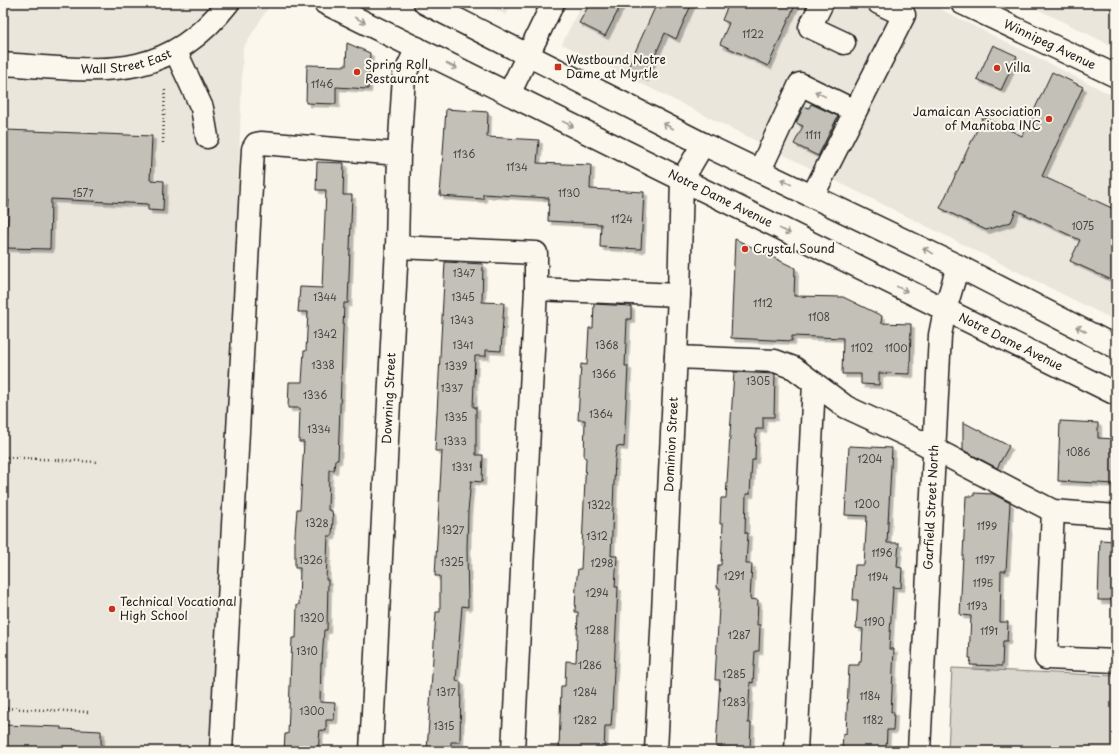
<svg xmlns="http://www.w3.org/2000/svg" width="1119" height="754" font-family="'Playpen Sans',sans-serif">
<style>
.built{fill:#eae6dc}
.green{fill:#dad7ce;stroke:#7b7a75}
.building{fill:#c3c0b8;stroke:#1c1c1c;filter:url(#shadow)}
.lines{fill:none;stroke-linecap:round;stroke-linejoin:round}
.minor-casing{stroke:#1c1c1c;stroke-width:25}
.major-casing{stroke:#1c1c1c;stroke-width:25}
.path{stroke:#1c1c1c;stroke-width:2.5;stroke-dasharray:1 3;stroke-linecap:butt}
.minor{stroke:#fbf7ec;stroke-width:22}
.major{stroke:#fbf7ec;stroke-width:22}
.oneway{stroke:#97948e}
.poi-dot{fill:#c8321e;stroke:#fbf7ec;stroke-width:1.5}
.labels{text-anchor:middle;stroke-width:4;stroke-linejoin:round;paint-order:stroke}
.number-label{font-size:10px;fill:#464543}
.street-label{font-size:12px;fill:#1c1c1c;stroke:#fbf7ec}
.poi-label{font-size:12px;fill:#1c1c1c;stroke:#fbf7ec;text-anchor:start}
</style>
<defs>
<filter id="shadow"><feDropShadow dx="3.5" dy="3.5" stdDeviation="0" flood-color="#0004"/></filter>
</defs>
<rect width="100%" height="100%" fill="#fbf7ec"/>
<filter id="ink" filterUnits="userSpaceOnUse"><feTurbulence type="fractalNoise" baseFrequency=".025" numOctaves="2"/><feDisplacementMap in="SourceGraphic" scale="8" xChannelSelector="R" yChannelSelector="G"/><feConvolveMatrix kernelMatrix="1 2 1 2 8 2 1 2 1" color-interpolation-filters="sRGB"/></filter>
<g filter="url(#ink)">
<g class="built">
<path d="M3,3h263l4,2 -27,43 -15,420 -14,283h-211z"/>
<path d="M482,3h30l-6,12z"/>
<path d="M582,3h346l188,94v224l-554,-277z"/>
<path d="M1025,3h91v45z"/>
</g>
<path class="green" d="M952,668l164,8v75h-168z"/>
<g class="building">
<path d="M590,3h32l-17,33 -26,-13z"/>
<path d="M657,3h35l-16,36 -11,-6 -20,45 -18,-8z"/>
<path d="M729,3h67l-28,63 -48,-22 9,-21 -7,-3z"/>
<path d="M347,43l23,10 -2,36 -32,-2v17l-30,-1 1,-38 39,1z"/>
<path d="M993,45l24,11 -16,34 -24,-11z"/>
<path d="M1052,72l31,15 -41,89 74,34v72l-46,-21 10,-21 -64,-30 -5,12 -25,8 -46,-22 43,-91 39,19z"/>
<path d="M811,104l27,12 -20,40 -24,-12 9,-18 -7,-3 8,-17 5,2z"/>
<path d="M446,109l42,3 -1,25 52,3 -2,23 54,2 -1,24 54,3 -3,57 -41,-2 1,-23 -53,-3 1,-23 -66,-4v5l-43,-3z"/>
<path d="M6,130l146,6 -2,44 14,1 -1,30 -15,-1v-6l-97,-5 -1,50 -44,-1 3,-48h-3v-4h-3v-7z"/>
<path d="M317,162l27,1 -1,32h9l-4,108h-4l-6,157h-3l-1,10h-5l-1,40 4,1 1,7 -1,18h-4l-2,44h2l-1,50h-3l-2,33h-1l-1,39 15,1 -1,17h-8v11l-6,-1 -2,21h-34l1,-17h3l4,-96h4l1,-33h2l1,-37h-5v-34l2,-25h3l4,-67h-5l1,-34h-12l1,-26h13l2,-31h2l2,-39h-10l2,-25 22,1 4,-98h-10z"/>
<path d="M735,239l60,29 -1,28 49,1 39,19 -1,7 30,1 -1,50 -31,-1v12l-18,-1v-10h-19l1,-36 -51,-2v5l-61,-3z"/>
<path d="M445,262l38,2 -1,38 22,1 -3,48 -15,-1v6h-11l-2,51h3v48h7l-1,27 -11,-1 -3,30 -1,38 1,58 -6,-1 -6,75 5,1 -1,60h-9v9h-24l9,-139h4v-36h-5l7,-125h-7z"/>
<path d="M594,304l37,2v13h-4l-2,47h3l-4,81 -7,-1 -2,13 -4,97h6l-2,31h3l-6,125 -1,14h-6l-1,25h-45l2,-65h4l1,-25 10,1 2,-50h-3l1,-27 2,-16h3l5,-111 -2,-1 1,-37h-7l3,-56 6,1 2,-37h4z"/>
<path d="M734,372l41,2 -1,43h-11v12h-7l-1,31h-3l-2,34h-4l-1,39h3l-2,31h6l-2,35 8,1 -1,25h3l-1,26h-4l-2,32 -3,-1 -2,41h3l-1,26 -34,-2 4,-67h-5l5,-92h-3l1,-23h3l2,-41h-3l1,-26h5z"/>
<path d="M1060,421l38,2v15l18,1v45l-58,-3z"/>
<path d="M963,422l46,24 -12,22 -34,-18z"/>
<path d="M849,446l43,2 -5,95h12l-2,24 5,1 -1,20 -8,-1 -4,62h5l-3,63h3l-1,18h-6l-1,21h-44l1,-18 3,1 3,-69h10v-3h2l2,-33 -7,-1 2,-28h-5l2,-35h9l3,-49 -22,-1z"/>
<path d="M974,493l19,1 17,9 -4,68h-5l-1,51h8l-1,19h-4l-1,25 -32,-1 1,-7h-2l2,-42 -11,-1 6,-119h8z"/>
<path d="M1100,540l16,1v59h-18z"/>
<path d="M3,725l58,2v2l40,2v20h-98z"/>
</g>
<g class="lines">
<defs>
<g id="minor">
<path d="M822,3l-12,24 34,16"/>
<path id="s1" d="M962,3l154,73"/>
<path d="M176,52l26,56 5,29"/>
<path id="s2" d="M3,64c94,6 160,22 225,-61"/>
<path d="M509,94l44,-91"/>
<path d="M760,170l40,-86 55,27"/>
<path d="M813,195l91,-180 -25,-12"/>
<path d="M397,247l139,6v36l143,6"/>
<path d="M676,357l99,4 19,7 52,39 71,33 136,71 63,5"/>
<path d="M1053,511l-7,147 70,3"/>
<path d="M221,751l32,-602 3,-5 5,-1 138,11"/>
<path id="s3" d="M371,751l26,-504 2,-93 5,-78 13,-28"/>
<path d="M513,751l23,-462"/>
<path id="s4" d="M656,751l23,-456 3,-115 21,-36"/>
<path d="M796,751l18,-368"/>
<path id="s5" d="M919,751l21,-416 5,-25 13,-44"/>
</g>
<g id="major">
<path id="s6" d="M325,3l791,391"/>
<path d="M425,3l278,141 255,122 158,81"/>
</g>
</defs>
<use href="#minor" class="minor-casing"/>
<use href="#major" class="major-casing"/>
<g class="path">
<path d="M163,143l2,-55"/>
<path d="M3,457l95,5"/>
<path d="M3,708l85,4"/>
</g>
<use href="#minor" class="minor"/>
<use href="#major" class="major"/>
</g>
<defs><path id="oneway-shaft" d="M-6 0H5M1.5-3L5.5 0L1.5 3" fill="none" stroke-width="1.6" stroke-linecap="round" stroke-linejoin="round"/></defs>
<g class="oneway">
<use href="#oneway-shaft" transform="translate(360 20) rotate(26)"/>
<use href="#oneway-shaft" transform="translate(452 66) rotate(26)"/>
<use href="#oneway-shaft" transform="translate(820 94) rotate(-154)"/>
<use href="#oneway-shaft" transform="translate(568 124) rotate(26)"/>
<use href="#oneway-shaft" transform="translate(668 126) rotate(-153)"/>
<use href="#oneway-shaft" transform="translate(786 182) rotate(-154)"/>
<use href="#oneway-shaft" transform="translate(785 231) rotate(26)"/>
<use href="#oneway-shaft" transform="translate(928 251) rotate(-154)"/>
<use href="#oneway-shaft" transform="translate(902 289) rotate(26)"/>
<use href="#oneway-shaft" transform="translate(1081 329) rotate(-153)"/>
</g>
</g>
<g class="poi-dot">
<rect x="554" y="63" width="8" height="8" rx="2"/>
<circle cx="997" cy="68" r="4"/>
<circle cx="357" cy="72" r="4"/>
<circle cx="1049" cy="119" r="4"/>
<circle cx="745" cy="249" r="4"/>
<circle cx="112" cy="609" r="4"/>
</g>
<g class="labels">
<g class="number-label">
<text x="753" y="38">1122</text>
<text x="322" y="88">1146</text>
<text x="813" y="139">1111</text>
<text x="464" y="158">1136</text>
<text x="517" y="171">1134</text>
<text x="83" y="197">1577</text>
<text x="569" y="197">1130</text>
<text x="622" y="223">1124</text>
<text x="1083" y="230">1075</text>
<text x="464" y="277">1347</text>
<text x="325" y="301">1344</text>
<text x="463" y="301">1345</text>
<text x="763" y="307">1112</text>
<text x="819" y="321">1108</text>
<text x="462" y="324">1343</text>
<text x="325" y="338">1342</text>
<text x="463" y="349">1341</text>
<text x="607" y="349">1368</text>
<text x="862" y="352">1102</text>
<text x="896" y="352">1100</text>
<text x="323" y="369">1338</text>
<text x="456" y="370">1339</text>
<text x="604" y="378">1366</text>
<text x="758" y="385">1305</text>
<text x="452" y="392">1337</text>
<text x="315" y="399">1336</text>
<text x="601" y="418">1364</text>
<text x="456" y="421">1335</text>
<text x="319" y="433">1334</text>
<text x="455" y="445">1333</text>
<text x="1078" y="456">1086</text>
<text x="870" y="463">1204</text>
<text x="462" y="471">1331</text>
<text x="867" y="508">1200</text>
<text x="599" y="509">1322</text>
<text x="317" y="527">1328</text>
<text x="987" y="530">1199</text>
<text x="453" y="534">1327</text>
<text x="597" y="540">1312</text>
<text x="882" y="557">1196</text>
<text x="311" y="564">1326</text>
<text x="985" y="564">1197</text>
<text x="452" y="566">1325</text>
<text x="602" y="567">1298</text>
<text x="734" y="580">1291</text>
<text x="878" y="581">1194</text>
<text x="983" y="587">1195</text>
<text x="597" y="597">1294</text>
<text x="977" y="610">1193</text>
<text x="312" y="622">1320</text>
<text x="874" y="626">1190</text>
<text x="597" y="634">1288</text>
<text x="989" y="635">1191</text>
<text x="739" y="639">1287</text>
<text x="307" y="655">1310</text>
<text x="590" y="669">1286</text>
<text x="734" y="678">1285</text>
<text x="446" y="696">1317</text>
<text x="585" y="696">1284</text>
<text x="870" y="700">1184</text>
<text x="734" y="706">1283</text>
<text x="312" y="715">1300</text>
<text x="585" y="724">1282</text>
<text x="873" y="724">1182</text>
<text x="444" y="730">1315</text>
</g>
<g class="street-label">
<text dy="4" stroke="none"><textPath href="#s1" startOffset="97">Winnipeg Avenue</textPath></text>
<text dy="4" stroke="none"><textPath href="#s2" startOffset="124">Wall Street East</textPath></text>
<text dy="4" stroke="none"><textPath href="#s6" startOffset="441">Notre Dame Avenue</textPath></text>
<text dy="4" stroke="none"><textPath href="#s6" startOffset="765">Notre Dame Avenue</textPath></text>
<text dy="4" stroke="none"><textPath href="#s3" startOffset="353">Downing Street</textPath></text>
<text dy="4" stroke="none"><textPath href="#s4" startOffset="307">Dominion Street</textPath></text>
<text dy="4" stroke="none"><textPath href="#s5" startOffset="244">Garfield Street North</textPath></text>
</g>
<g class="poi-label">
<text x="566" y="64">Westbound Notre<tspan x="566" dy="14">Dame at Myrtle</tspan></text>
<text x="365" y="69">Spring Roll<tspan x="365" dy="14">Restaurant</tspan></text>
<text x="1005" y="72">Villa</text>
<text x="1041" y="116" text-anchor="end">Jamaican Association<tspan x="1041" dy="14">of Manitoba INC</tspan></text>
<text x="753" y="253">Crystal Sound</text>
<text x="120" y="606">Technical Vocational<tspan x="120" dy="14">High School</tspan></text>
</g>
</g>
<rect width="1119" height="754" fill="none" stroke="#fbf7ec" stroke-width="16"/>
<rect x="8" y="8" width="1103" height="738" fill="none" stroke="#1c1c1c" stroke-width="1.5" filter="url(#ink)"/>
</svg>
